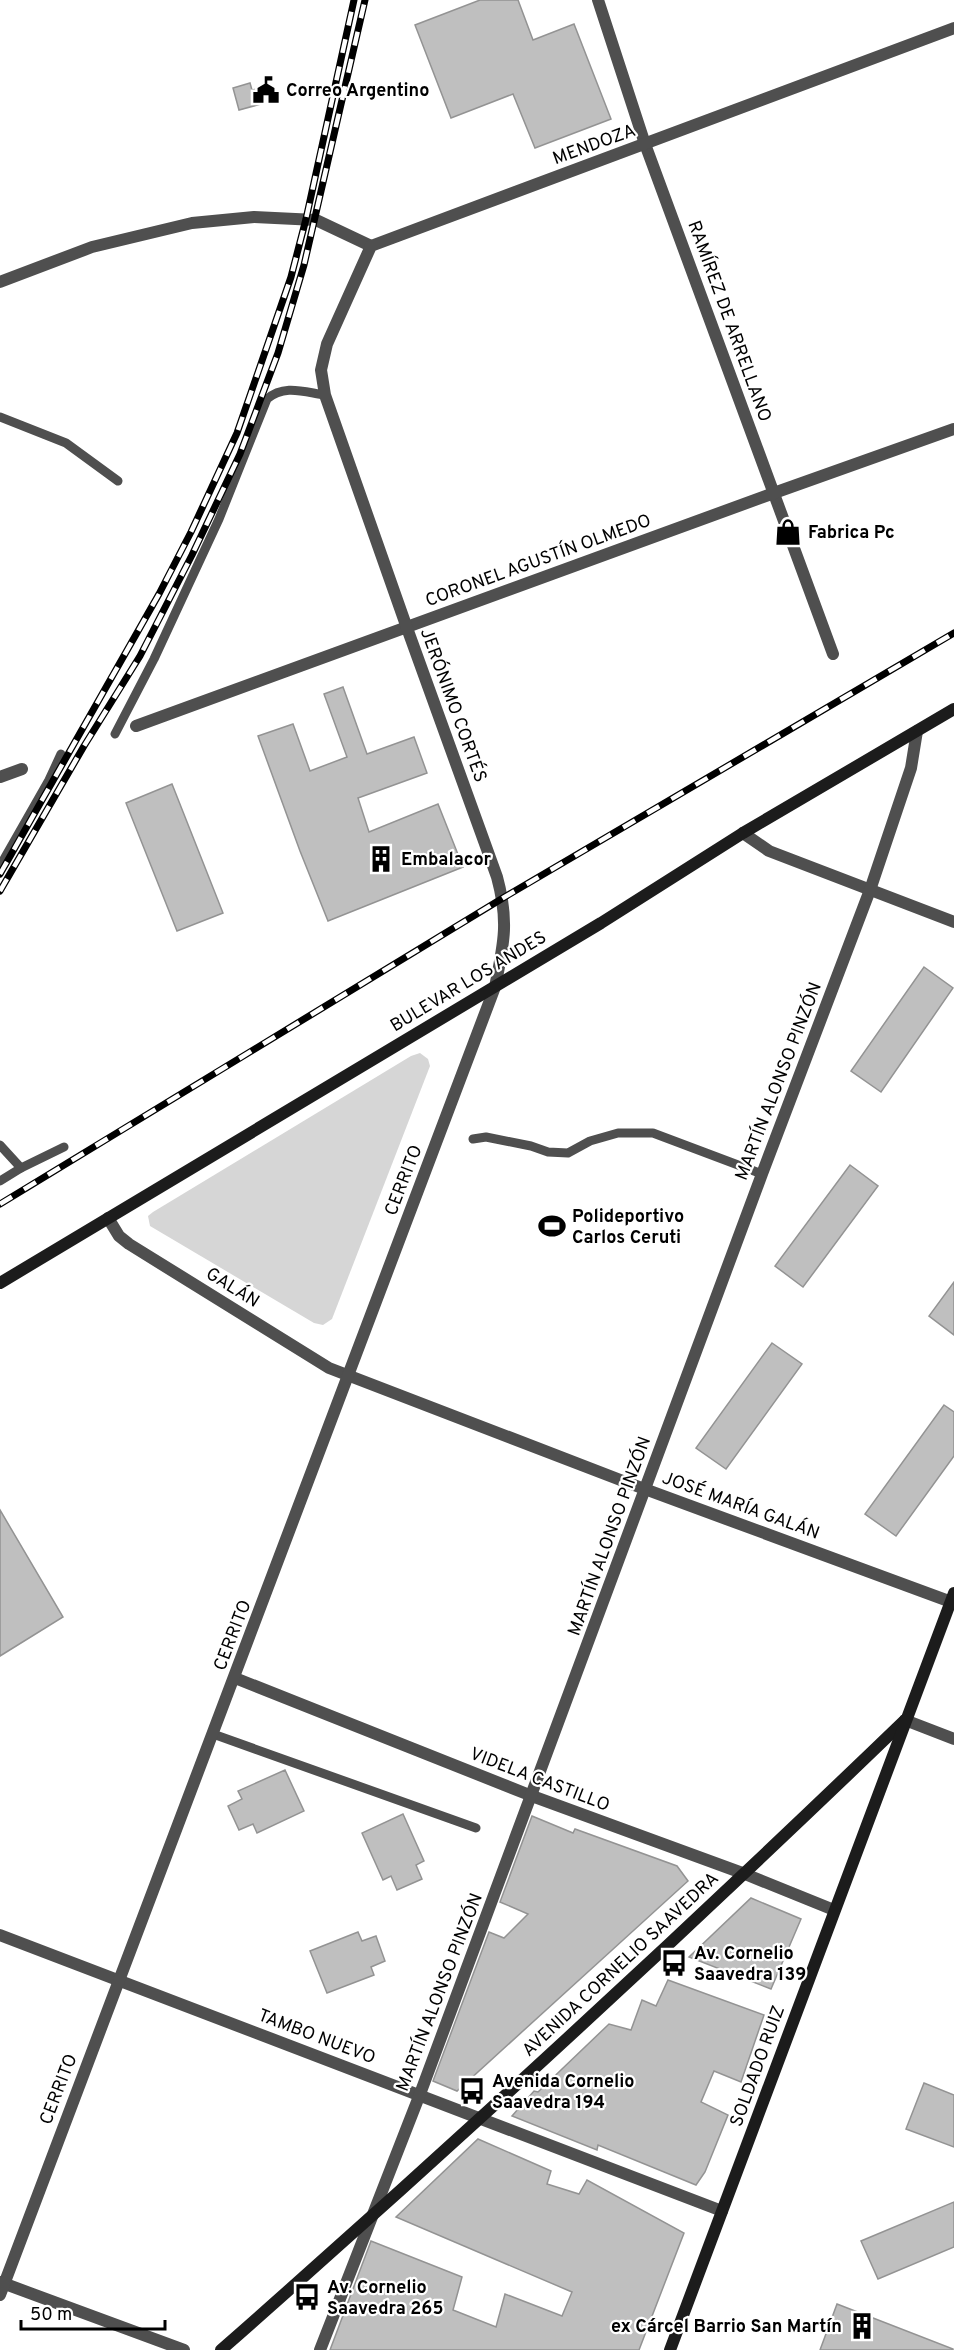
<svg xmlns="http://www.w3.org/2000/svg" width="954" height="2350" font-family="Overpass,sans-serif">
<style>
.green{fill:#d6d6d6}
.building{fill:#bfbfbf;stroke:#939393;stroke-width:1.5}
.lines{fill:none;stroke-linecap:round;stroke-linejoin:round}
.lane{stroke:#4f4f4f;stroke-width:9}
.street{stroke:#4f4f4f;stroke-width:12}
.secondary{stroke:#1c1c1c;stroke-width:12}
.rail-casing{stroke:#000;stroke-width:7}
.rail{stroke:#fff;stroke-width:4.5;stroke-dasharray:14;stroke-linecap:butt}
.labels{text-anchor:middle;stroke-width:4.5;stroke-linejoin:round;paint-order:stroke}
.poi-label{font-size:18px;font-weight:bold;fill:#000;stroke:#fff;text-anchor:start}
.street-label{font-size:18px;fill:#000;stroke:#fff}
</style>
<rect width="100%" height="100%" fill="#fff"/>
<path class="green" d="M420,1053l8,6 2,7 -98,253 -9,6 -9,-2 -164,-97 -2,-10 5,-4 258,-156z"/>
<g class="building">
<path d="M480,0h38l15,40 41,-16 37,95 -76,29 -22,-54 -62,24 -36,-93z"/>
<path d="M250,83l2,7 5,-1 4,15 -22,6 -6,-22z"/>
<path d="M343,687l24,67 47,-17 13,36 -69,25 11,34 69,-28 25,63 -135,54 -28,-70 -42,-115 35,-12 17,47 37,-14 -23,-63z"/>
<path d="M172,784l51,129 -46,18 -51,-128z"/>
<path d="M924,967l29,21 -72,104 -30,-21z"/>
<path d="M850,1165l28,21 -75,101 -28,-21z"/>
<path d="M954,1282v53l-25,-19z"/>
<path d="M772,1343l30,21 -76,105 -30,-21z"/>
<path d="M944,1405l10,7v44l-58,80 -31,-22z"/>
<path d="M0,1510l63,107 -63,39z"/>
<path d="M285,1770l19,41 -47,22 -4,-9 -14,6 -11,-24 14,-7 -4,-8z"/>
<path d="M403,1814l21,47 -8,4 6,14 -25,11 -6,-14 -8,4 -21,-47z"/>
<path d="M532,1816l41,17 2,-4 102,37 11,15 -231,210 -24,-10 56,-149 15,6 24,-24 -28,-12z"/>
<path d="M751,1898l50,21 -30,70 -82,-32z"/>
<path d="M358,1932l4,9 14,-5 9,25 -14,6 3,8 -47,18 -17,-42z"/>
<path d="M668,1980l96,35 -23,67 -27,-11 -13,31 27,13 -23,57 -9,13 -98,-40 -1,5 -85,-34 22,-25 4,1 71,-68 22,6 11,-30 14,6z"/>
<path d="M924,2083l30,12v52l-48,-18z"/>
<path d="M478,2139l73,32 -4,13 32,10 8,-14 97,53 -45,117h-309l41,-109 91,36 -9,33 43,17 9,-33 57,22 10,-24 -176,-75z"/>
<path d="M954,2202v45l-76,32 -17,-38z"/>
<path d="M837,2304l116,45v1h-133z"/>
</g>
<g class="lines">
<g class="lane">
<path d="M0,417l66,26 52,38"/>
<path d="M115,734l39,-75 65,-140 48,-120c17,-15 37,-7 58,-4"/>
<path d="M0,866l49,-86 12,-26"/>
<path d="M473,1139l13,-2 45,9 17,6 20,1 22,-12 28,-8h35l109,41"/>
<path d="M0,1145l21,23"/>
<path d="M0,1181l21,-13 43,-21"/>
<path d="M213,1734l263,94"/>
</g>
<g class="street">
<path d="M598,0l47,144 188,510"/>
<path d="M0,282l92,-35 100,-24 62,-6 62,3 55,26"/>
<path d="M136,726l638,-233 180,-64"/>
<path d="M0,777l22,-8"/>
<path d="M743,833l26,18 185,71"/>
<path d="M108,1218l11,18 10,8 200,124 294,113 331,122"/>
<path d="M235,1678l297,118 213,78 89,36"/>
<path d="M905,1720l49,19"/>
<path d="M0,1935l722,276"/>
<path d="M0,2282l184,68"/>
<path d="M0,2295l495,-1308c9,-44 14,-66 2,-110l-90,-249 -82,-233 -4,-25 6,-26 44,-98 583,-218"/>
<path d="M320,2350l100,-256 342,-920 108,-284 41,-122 6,-37"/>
</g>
<g class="secondary">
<path d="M0,1283l601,-360 142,-90 211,-124"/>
<path d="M221,2350c233,-205 461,-415 684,-630"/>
<path d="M670,2350l284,-757"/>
</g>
<defs>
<g id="rail">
<path d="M0,874l159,-280 32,-62 46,-99 54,-156 15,-58 48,-219"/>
<path d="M0,891l84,-145 56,-90 52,-101 48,-101 38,-101 26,-88 61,-265"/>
<path d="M0,1204l503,-306 451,-265"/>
</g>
</defs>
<use href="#rail" class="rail-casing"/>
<use href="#rail" class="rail"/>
</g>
<defs>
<symbol id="civic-bare" viewBox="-9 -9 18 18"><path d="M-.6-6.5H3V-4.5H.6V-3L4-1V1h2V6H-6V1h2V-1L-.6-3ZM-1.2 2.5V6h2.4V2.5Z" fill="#000" stroke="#fff" stroke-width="2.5" paint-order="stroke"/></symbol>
<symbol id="shop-bare" viewBox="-9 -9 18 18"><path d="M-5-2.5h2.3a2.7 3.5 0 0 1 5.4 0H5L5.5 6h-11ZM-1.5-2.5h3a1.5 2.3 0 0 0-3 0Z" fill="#000" stroke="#fff" stroke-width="2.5" paint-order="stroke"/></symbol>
<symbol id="building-bare" viewBox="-9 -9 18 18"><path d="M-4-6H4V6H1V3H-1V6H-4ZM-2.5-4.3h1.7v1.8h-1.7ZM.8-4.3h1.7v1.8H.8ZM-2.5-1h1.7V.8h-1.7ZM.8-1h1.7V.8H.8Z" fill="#000" stroke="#fff" stroke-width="2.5" paint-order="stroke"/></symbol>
<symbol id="stadium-bare" viewBox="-9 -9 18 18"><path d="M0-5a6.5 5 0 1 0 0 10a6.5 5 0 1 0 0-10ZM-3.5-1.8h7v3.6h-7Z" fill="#000" stroke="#fff" stroke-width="2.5" paint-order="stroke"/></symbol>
<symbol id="bus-bare" viewBox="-9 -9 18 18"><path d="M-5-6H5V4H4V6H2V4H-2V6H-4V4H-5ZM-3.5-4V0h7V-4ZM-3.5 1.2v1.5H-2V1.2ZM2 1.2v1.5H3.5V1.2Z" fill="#000" stroke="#fff" stroke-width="2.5" paint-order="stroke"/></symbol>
</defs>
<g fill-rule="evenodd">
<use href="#civic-bare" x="247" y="71" width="38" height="38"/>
<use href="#shop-bare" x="769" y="513" width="38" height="38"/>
<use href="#building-bare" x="362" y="840" width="38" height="38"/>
<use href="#stadium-bare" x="533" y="1207" width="38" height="38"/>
<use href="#bus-bare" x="655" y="1944" width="38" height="38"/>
<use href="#bus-bare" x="453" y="2072" width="38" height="38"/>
<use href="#bus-bare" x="288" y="2278" width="38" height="38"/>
<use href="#building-bare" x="843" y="2307" width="38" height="38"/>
</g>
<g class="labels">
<g class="poi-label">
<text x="286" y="96">Correo Argentino</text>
<text x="808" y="538">Fabrica Pc</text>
<text x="401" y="865">Embalacor</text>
<text x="572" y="1222">Polideportivo<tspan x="572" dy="21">Carlos Ceruti</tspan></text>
<text x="694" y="1959">Av. Cornelio<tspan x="694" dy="21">Saavedra 139</tspan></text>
<text x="492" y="2087">Avenida Cornelio<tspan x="492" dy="21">Saavedra 194</tspan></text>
<text x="327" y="2293">Av. Cornelio<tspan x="327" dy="21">Saavedra 265</tspan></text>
<text x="842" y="2332" text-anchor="end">ex Cárcel Barrio San Martín</text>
</g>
<g class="street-label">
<text transform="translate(594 144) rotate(-20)" y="6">MENDOZA</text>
<text transform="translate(730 321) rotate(70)" y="6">RAMÍREZ DE ARRELLANO</text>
<text transform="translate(538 560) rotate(-20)" y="6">CORONEL AGUSTÍN OLMEDO</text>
<text transform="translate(454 705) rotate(70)" y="6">JERÓNIMO CORTÉS</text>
<text transform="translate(468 981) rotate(-31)" y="6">BULEVAR LOS ANDES</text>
<text transform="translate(778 1081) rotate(-69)" y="6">MARTÍN ALONSO PINZÓN</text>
<text transform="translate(403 1180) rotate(-69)" y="6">CERRITO</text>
<text transform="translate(233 1287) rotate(32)" y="6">GALÁN</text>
<text transform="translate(741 1505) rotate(20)" y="6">JOSÉ MARÍA GALÁN</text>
<text transform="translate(609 1536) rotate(-70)" y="6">MARTÍN ALONSO PINZÓN</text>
<text transform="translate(232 1635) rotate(-69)" y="6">CERRITO</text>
<text transform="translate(540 1779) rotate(21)" y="6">VIDELA CASTILLO</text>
<text transform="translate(620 1964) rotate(-43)" y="6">AVENIDA CORNELIO SAAVEDRA</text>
<text transform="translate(439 1992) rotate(-69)" y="6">MARTÍN ALONSO PINZÓN</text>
<text transform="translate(317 2036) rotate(21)" y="6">TAMBO NUEVO</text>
<text transform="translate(757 2066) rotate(-70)" y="6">SOLDADO RUIZ</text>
<text transform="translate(58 2089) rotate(-69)" y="6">CERRITO</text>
</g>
</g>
<path d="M21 2320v9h144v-9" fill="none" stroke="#000000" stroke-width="3"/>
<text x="30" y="2320" font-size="18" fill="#000000" stroke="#ffffff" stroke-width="4.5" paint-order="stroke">50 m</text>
</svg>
